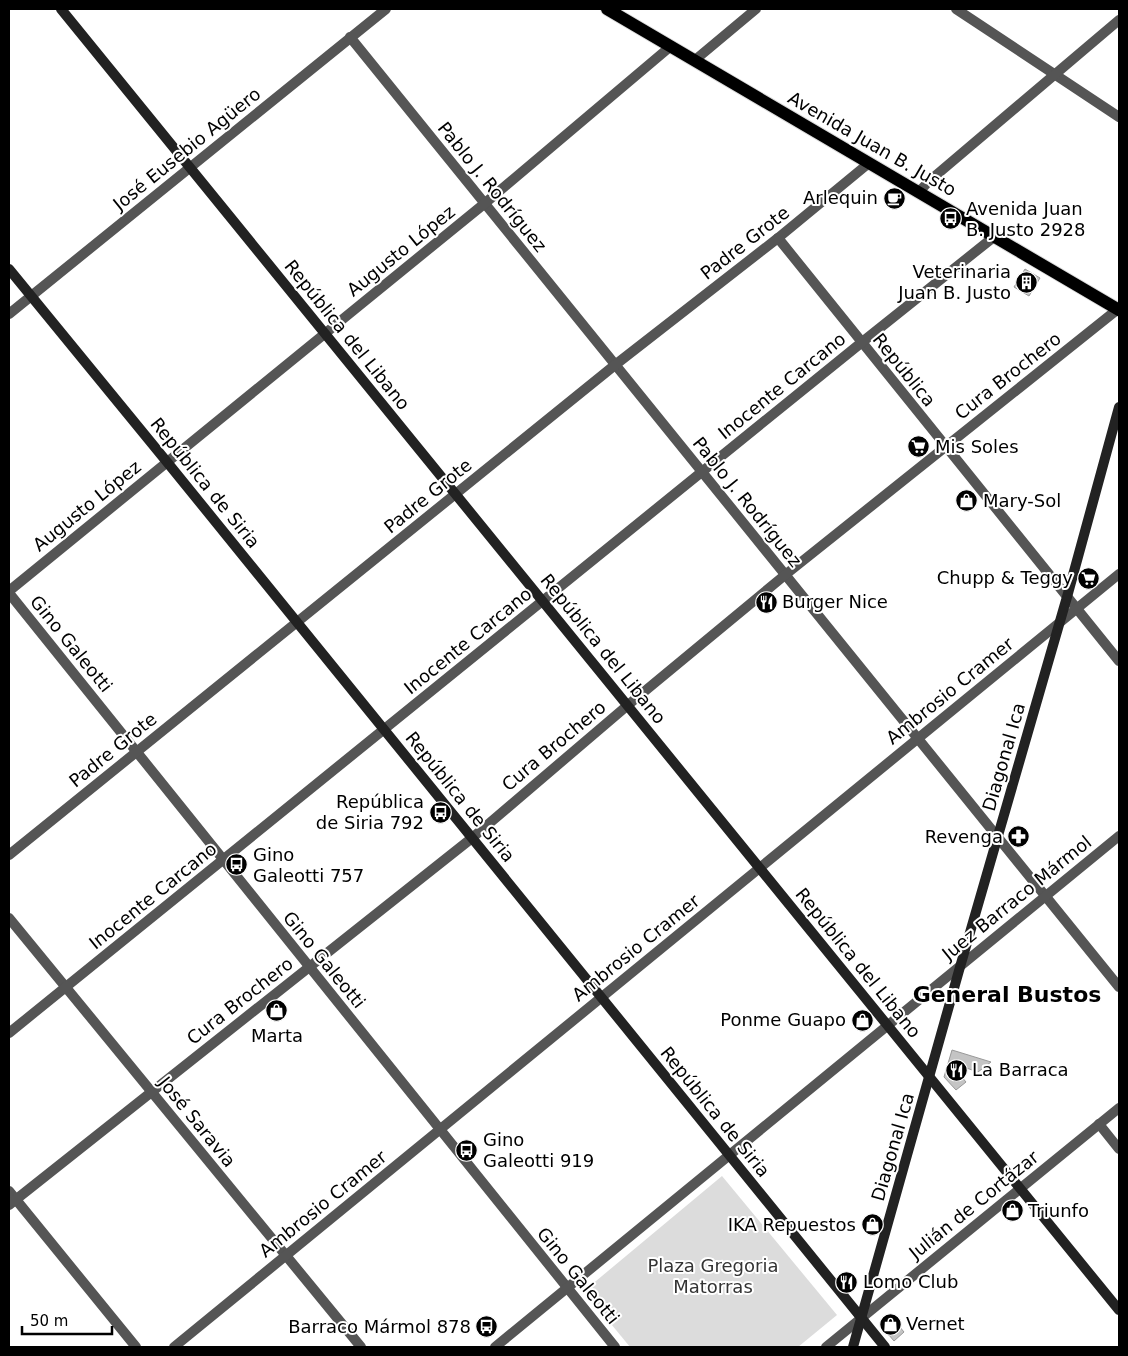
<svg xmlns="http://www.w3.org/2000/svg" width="1128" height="1356" font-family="'DejaVu Sans',sans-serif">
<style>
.green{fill:#dcdcdc}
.building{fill:#c4c4c4;stroke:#999}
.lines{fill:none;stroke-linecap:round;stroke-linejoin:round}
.primary-casing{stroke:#dbdbdb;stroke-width:14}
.street{stroke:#555;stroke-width:10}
.secondary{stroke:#222;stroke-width:10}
.primary{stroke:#000;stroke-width:12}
.labels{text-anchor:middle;stroke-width:4;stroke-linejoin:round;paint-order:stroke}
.street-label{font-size:18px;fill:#000;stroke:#fff}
.poi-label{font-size:18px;fill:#000;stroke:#fff;text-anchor:start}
.park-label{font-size:18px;fill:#333;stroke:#fff}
.district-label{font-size:22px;font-weight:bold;fill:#000;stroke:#fff}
</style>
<rect width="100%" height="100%" fill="#fff"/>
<path class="green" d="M722,1176l115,139 -39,32h-168l-46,-56z"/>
<g class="building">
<path d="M1025,269l15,9 -11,18 -15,-9z"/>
<path d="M952,1050l39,12 -13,10 -29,-10 17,20 -10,8 -12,-13z"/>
<path d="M889,1314l15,18 -10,9 -11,-13 -1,-8z"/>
</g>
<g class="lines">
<defs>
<path id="primary" d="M607,9l512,301"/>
</defs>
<use href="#primary" class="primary-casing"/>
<g class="street">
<path d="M956,9l163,108"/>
<path d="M350,37l769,950"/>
<path d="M695,60l61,-51"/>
<path d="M919,192l9,-10 191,-162"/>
<path d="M778,238l341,423"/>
<path d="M9,314l377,-305"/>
<path d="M9,591l475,-387 187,-158"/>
<path d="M9,593l606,754"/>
<path d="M9,855l606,-490 163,-127 91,-75"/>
<path d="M9,918l352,429"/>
<path d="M9,1033l852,-690 134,-107"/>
<path d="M1099,1124l20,25"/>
<path d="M9,1191l127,156"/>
<path d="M9,1205l463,-367 156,-133 157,-130 333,-266"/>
<path d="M174,1347l945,-773"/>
<path d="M495,1347l624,-511"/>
<path d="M826,1347l293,-239"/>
</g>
<g class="secondary">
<path d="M61,9l1058,1301"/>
<path d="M9,269l158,193 718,885"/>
<path d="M853,1347l107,-380 107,-370 52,-190"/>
</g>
<use href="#primary" class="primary"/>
</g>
<defs>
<symbol id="cafe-disc" viewBox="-11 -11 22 22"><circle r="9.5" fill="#000" stroke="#fff"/><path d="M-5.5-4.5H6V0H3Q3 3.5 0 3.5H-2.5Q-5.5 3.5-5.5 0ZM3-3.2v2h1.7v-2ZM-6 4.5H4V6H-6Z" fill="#fff"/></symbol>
<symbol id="bus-disc" viewBox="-11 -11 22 22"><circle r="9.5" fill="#000" stroke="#fff"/><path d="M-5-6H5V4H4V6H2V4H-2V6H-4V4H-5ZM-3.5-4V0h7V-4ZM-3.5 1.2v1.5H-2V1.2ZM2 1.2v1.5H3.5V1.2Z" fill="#fff"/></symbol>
<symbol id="building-disc" viewBox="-11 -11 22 22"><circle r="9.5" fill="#000" stroke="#fff"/><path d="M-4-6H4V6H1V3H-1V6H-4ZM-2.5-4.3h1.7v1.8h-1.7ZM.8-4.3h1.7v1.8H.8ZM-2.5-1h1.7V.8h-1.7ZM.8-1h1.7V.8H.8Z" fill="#fff"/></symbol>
<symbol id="supermarket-disc" viewBox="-11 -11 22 22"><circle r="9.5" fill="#000" stroke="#fff"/><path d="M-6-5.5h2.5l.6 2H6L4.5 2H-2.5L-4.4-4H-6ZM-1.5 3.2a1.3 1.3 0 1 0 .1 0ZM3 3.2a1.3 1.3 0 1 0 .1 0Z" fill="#fff"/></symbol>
<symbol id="shop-disc" viewBox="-11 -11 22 22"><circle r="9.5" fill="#000" stroke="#fff"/><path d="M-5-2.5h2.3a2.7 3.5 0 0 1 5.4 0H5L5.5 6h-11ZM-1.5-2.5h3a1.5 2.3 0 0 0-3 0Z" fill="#fff"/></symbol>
<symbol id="restaurant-disc" viewBox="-11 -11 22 22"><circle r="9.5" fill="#000" stroke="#fff"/><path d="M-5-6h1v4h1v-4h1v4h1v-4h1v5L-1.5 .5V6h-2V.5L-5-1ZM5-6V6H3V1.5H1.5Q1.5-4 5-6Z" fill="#fff"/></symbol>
<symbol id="pharmacy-disc" viewBox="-11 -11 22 22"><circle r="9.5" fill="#000" stroke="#fff"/><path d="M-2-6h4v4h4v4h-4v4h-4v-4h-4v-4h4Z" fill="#fff"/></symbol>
</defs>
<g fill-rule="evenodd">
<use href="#cafe-disc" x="882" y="186" width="25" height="25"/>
<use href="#bus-disc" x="938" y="206" width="25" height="25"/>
<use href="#building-disc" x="1014" y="270" width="25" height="25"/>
<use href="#supermarket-disc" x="906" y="434" width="25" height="25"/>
<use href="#shop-disc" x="954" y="488" width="25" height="25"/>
<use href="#supermarket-disc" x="1076" y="566" width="25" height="25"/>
<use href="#restaurant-disc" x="754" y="590" width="25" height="25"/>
<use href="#bus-disc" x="428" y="800" width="25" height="25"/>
<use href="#pharmacy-disc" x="1006" y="824" width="25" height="25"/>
<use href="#bus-disc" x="224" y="852" width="25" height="25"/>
<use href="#shop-disc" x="264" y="998" width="25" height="25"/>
<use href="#shop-disc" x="850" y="1008" width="25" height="25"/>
<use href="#restaurant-disc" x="944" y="1058" width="25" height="25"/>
<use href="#bus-disc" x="454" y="1138" width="25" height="25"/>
<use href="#shop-disc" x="1000" y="1198" width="25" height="25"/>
<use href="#shop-disc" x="860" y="1212" width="25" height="25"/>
<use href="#restaurant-disc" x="834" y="1270" width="25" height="25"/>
<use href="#shop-disc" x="878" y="1312" width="25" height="25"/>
<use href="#bus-disc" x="474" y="1314" width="25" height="25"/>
</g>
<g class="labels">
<g class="street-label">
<text transform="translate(872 144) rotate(30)" y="6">Avenida Juan B. Justo</text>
<text transform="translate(187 149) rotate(-39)" y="6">José Eusebio Agüero</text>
<text transform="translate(492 187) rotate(51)" y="6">Pablo J. Rodríguez</text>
<text transform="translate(745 243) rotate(-38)" y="6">Padre Grote</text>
<text transform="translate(401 251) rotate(-39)" y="6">Augusto López</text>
<text transform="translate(347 335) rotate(51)" y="6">República del Libano</text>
<text transform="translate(904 370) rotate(51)" y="6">República</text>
<text transform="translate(1008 376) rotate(-38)" y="6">Cura Brochero</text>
<text transform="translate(782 386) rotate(-39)" y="6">Inocente Carcano</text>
<text transform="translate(205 483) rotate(51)" y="6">República de Siria</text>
<text transform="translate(428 496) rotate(-39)" y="6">Padre Grote</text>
<text transform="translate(747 502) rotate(51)" y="6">Pablo J. Rodríguez</text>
<text transform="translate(87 506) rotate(-39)" y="6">Augusto López</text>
<text transform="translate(468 641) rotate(-39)" y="6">Inocente Carcano</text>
<text transform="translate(71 644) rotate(51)" y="6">Gino Galeotti</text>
<text transform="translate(603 649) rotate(51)" y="6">República del Libano</text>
<text transform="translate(950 691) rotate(-39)" y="6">Ambrosio Cramer</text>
<text transform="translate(554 746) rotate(-40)" y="6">Cura Brochero</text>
<text transform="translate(113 750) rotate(-39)" y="6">Padre Grote</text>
<text transform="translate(1004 757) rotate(-74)" y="6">Diagonal Ica</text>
<text transform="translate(460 797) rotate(51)" y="6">República de Siria</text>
<text transform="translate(153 896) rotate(-39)" y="6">Inocente Carcano</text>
<text transform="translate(1017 898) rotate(-39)" y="6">Juez Barraco Mármol</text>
<text transform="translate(636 948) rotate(-39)" y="6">Ambrosio Cramer</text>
<text transform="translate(324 960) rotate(51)" y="6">Gino Galeotti</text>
<text transform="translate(858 963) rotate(51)" y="6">República del Libano</text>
<text transform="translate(240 1001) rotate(-38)" y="6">Cura Brochero</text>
<text transform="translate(715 1112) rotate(51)" y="6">República de Siria</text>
<text transform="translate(197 1122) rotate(51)" y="6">José Saravia</text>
<text transform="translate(893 1147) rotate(-74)" y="6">Diagonal Ica</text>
<text transform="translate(323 1204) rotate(-39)" y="6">Ambrosio Cramer</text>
<text transform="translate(974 1205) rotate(-39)" y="6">Julián de Cortázar</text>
<text transform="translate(578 1276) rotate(51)" y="6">Gino Galeotti</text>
</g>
<g class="poi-label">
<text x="878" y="204" text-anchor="end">Arlequin</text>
<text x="966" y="215">Avenida Juan<tspan x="966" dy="21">B. Justo 2928</tspan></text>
<text x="1011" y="278" text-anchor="end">Veterinaria<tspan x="1011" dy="21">Juan B. Justo</tspan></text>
<text x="935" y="453">Mis Soles</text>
<text x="983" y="507">Mary-Sol</text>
<text x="1073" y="584" text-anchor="end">Chupp &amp; Teggy</text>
<text x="782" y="608">Burger Nice</text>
<text x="424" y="808" text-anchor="end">República<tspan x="424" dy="21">de Siria 792</tspan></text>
<text x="1003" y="843" text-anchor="end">Revenga</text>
<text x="253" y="861">Gino<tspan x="253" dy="21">Galeotti 757</tspan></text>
<text x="846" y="1026" text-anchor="end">Ponme Guapo</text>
<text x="277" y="1042" text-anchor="middle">Marta</text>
<text x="972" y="1076">La Barraca</text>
<text x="483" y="1146">Gino<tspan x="483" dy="21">Galeotti 919</tspan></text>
<text x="1028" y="1217">Triunfo</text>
<text x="856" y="1231" text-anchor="end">IKA Repuestos</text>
<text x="863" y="1288">Lomo Club</text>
<text x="906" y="1330">Vernet</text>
<text x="471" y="1333" text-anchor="end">Barraco Mármol 878</text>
</g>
<g class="park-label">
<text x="713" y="1272">Plaza Gregoria<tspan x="713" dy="21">Matorras</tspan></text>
</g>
<g class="district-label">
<text x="1007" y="1002">General Bustos</text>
</g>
</g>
<rect width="1128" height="1356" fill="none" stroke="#000000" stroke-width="20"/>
<path d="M22 1326v8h90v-8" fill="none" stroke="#000000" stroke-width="2.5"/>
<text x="30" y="1326" font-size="15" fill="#000000" stroke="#ffffff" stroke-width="4" paint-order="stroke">50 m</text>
</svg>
